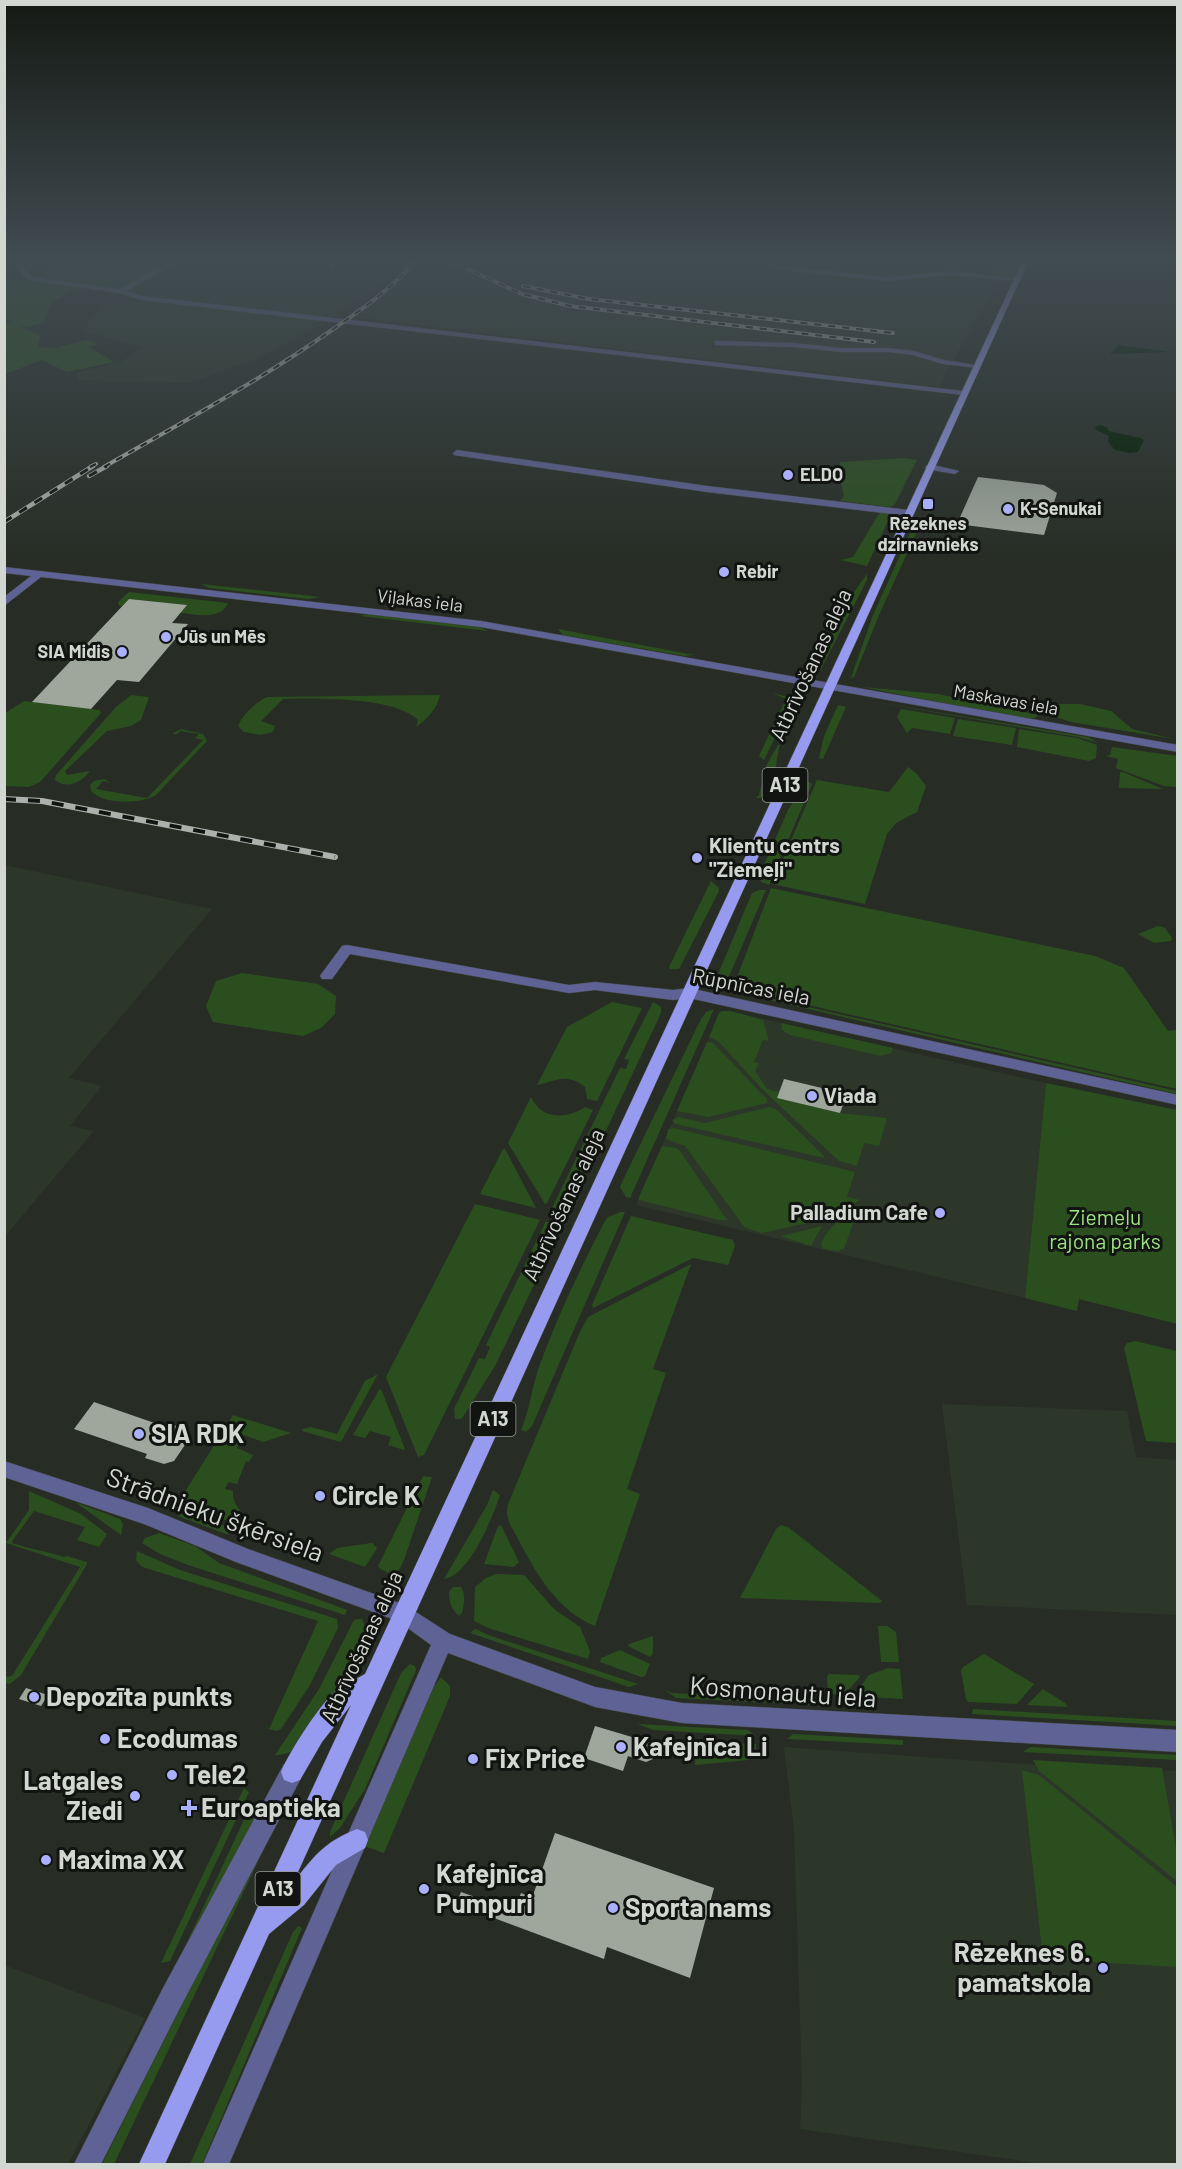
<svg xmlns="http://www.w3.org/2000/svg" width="1182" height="2169" font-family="Barlow,sans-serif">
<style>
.built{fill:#2c3629}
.green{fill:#2b4e1f}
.water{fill:#021c00}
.building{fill:#9fa79d}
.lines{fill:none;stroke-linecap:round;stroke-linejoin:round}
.minor-casing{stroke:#434841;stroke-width:1}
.major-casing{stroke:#434841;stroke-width:1}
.minor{fill:#5f6295;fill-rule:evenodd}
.major{fill:#969bef;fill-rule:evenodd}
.rail-far2-casing{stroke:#acb1ab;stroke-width:4}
.rail-far1-casing{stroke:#acb1ab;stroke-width:4.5}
.rail-casing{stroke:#acb1ab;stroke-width:6}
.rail-far2{stroke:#121411;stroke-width:2;stroke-dasharray:7;stroke-linecap:butt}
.rail-far1{stroke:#121411;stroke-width:3;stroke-dasharray:9;stroke-linecap:butt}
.rail{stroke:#121411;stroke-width:4;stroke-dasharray:12;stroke-linecap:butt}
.poi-dot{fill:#aab0fb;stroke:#121411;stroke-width:2}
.labels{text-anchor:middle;stroke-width:6;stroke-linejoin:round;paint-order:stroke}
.far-poi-label{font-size:18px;font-weight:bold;fill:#d3d7d2;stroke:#121411;text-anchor:start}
.far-street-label{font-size:18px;fill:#d3d7d2;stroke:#121411}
.shield{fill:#121411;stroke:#999c98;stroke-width:1.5}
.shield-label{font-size:20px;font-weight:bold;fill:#d3d7d2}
.street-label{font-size:21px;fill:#d3d7d2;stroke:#121411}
.poi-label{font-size:21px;font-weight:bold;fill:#d3d7d2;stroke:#121411;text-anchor:start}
.park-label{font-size:21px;fill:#9be483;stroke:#121411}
.near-poi-label{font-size:26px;font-weight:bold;fill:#d3d7d2;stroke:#121411;text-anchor:start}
.near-street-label{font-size:26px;fill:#d3d7d2;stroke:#121411}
</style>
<rect width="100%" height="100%" fill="#272d25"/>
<g class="built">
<path d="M182,260h181l41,5 -28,24 -44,28 -196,-22 -9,-5 34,-21z"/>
<path d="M410,260h600l-72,127 -581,-69z"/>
<path d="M142,299l187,22 -73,38 -67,24 -112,-3v-8l41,-8 25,-17 -58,-15 4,-14 19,-14z"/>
<path d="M5,865l207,44 -143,169 33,8 -32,40 24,5 -89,105z"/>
<path d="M729,1011l317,72 -21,215 -389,-93 84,-191z"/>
<path d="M942,1404l185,7 9,46 41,3v155l-210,-10z"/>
<path d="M784,1747l224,16 169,8v393h-133l-244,-35 2,-44 -8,-256z"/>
<path d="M4,1965l141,53 -77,146h-63z"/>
</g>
<g class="green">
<path d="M64,260h111l-56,29 -40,-3 -29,18 -7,19 -18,4 -7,-2 22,11 -2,11 19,1 29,-8 12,4 -9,3 25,15 -47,10 -25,-12 -37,14v-51l8,-1 -8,-4v-16l2,-2 -2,1v-19l29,-2z"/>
<path d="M998,260h23l-7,15 -8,2 -14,-3z"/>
<path d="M904,458l13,2 -22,44 -5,3 -50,-6 4,-5 -6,-24 2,-10z"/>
<path d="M880,512h8l1,7 -22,47 -27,-6 13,-3z"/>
<path d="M924,516l-45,99 -25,62 -3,1 22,-63 40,-88 4,-8z"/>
<path d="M867,574v6l-46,89 -4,5 -5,-2 25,-56z"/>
<path d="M201,584l120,13 -13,2 -99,-11z"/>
<path d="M129,592l99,11c-8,18 -32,11 -48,10l6,-8 -56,-6 -8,7h-3l-1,-4z"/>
<path d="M367,614l113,13 8,4 -128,-15z"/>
<path d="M558,629l136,26 -10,1 -121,-21z"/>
<path d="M862,687l76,7 101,21 -4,3 -9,1z"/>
<path d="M772,693l20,5 1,2 -29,60 -5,-4 27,-57z"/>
<path d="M131,695l18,2 -8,23 -10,6 -24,5 -42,40 2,4 23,-4c-8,11 -23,19 -35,9l1,-5 60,-68z"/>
<path d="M440,695c-2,13 -14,25 -24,32l2,-7c-23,-23 -102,-22 -135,-21l-22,22 14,5 -2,6 -12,3 -17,-3 -6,-6c4,-11 18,-24 29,-29z"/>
<path d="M856,699l232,38 10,6 -20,-6z"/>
<path d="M24,701l76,9 1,3 -61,69 -11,5 -24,-1v-73z"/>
<path d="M1051,704h29l31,7 21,18 42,10 -103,-17 -18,-6z"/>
<path d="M838,705l8,2 -23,52 -4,-1 5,-22z"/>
<path d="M901,709l54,9 -5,16 -38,-6 -5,5 -10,-16z"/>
<path d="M958,719l58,9 -4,17 -59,-9z"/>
<path d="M181,729l22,5 4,7 -51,54c-14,9 -53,10 -65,-4l-1,-6 4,-4 10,-2 7,4 -8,-2 -7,8 51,9 56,-58 -8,-2 4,-4 -19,-3 -3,3h-5z"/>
<path d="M1019,729l58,9 20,7 -1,13 -7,3 -72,-14z"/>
<path d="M778,745h2c-5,15 -3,44 -20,53h-4l3,-3 8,-31z"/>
<path d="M1112,747l65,9v31l-13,-1 -48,-18 2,-9 -12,-3 4,-1z"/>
<path d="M908,767l9,7 9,12 -9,26 -21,11 -9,11 -22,70 -93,-20 45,-104 72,12z"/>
<path d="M1120,772h3l40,17 -44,-1z"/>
<path d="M807,781l5,3 -43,101 -8,-3 -2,-6 29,-66z"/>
<path d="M711,881l8,7v3l-40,78h-9l-1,-2z"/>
<path d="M771,888l324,68 29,12 44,63 9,-1v59l-444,-101z"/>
<path d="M759,890h7l-39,91 -11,-2 36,-86z"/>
<path d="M1158,926l7,2 7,10 -1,3 -17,2 -16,-9z"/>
<path d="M242,973l76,11 18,12 -1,18 -14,14 -18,8 -90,-14 -7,-16 10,-25z"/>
<path d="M734,990l443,101v3l-447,-103z"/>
<path d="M612,1002l30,6 -45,93 -10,-2 -2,-12c-19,-15 -29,-6 -48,-2l30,-58z"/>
<path d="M653,1002l8,5v6l-88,188 -9,8 -12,-1 68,-140 6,1 3,-9 -5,-1z"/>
<path d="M714,1009l-84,189 -4,-1 -6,-10 3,-7 78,-161 5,-7z"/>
<path d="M722,1011h8l33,9 6,21 -6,-1 -9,22 5,1 -4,8 12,18 12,3 -2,6 63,15 47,5 -8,28 -15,-3 -7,23 -18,-5 -74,-69 -47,-51 -9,-4 10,-24z"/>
<path d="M781,1023l112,25 -2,5 -10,3 -91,-21 -8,-5z"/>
<path d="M707,1042l6,1 54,56v4l-59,14 -31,-6z"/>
<path d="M1046,1083l131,27v214l-98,-25 -2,12 -52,-13z"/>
<path d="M531,1097c2,3 3,6 5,8 12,16 37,11 49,2l8,3 -46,93 -2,1 -37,-61z"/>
<path d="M769,1107l7,2 48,47v2l-148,-34 -4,-4 7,-3 26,6z"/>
<path d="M674,1128l181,44 -8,25 13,3 -25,15 -9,-2 -9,2 -5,7 -50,11 -17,-5 -60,-82 -19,-7 2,-10z"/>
<path d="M662,1146l15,2 3,3 47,69h-8l-80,-20v-3z"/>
<path d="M503,1149h2l31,59 -56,-14z"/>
<path d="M475,1204l65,16 -116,235 -6,2 -32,-80z"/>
<path d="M858,1209l-14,40 -7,2 -14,-2 -2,-6c8,-17 20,-26 37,-34z"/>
<path d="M620,1212h5l-93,214 -6,6 -5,-2c9,-21 11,-44 19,-66 18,-49 41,-97 65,-143l3,-4z"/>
<path d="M631,1216l102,24 2,6 -7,19 -35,-7 -100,50 -1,-3z"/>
<path d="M546,1221l10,4 3,8 -64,133 -32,51 -3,2h-5l-1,-10 25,-51 6,1 5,-12 -4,-2z"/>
<path d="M822,1226l-11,20 -30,-10z"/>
<path d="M691,1264l-38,105 13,4 -39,116 13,5 -45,132c-38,-15 -59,-53 -77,-87 -6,-12 -14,-21 -10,-35l71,-170 9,-17z"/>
<path d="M1135,1341l42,10v92l-31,-2 -22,-93 3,-5z"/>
<path d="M378,1374l-37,68 -39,-11 1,-2 8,-2 26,7 28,-53z"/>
<path d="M381,1389l24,60 -1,1 -16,-5 3,-8 -21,-6 -5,7 -12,-3 26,-45z"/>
<path d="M233,1415l58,18 -28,9 -19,-7 -7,13 16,7 -4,7 -3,-1 -9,23 -9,-2 -3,7 8,2c-1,13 7,17 13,28l-4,7 -64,-23z"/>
<path d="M423,1476l9,1 -28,83 -8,16 -16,-7 -2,-3z"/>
<path d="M493,1490l7,5c-7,22 -31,81 -56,84l43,-74z"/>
<path d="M29,1491l52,23 26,20 -8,13 -22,-7 8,-13 -51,-16 -21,29 -1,3c18,6 34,8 52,14l3,-1 20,6v2l-66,111 -11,9 -5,-1v-6l7,-1 68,-109 -74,-24 23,-33z"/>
<path d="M75,1502l45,17 3,5 -2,11z"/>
<path d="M175,1507l64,24 -13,3 -46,-17 -4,-4z"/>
<path d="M501,1525l18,37 -5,5 -30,-3 14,-38z"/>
<path d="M781,1525l7,2 94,74 -3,2 -139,-5 36,-69z"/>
<path d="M159,1533l36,13 24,17 128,47 -2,5 -157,-50 -28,-11 -18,-11 3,-5z"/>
<path d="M372,1543l5,5 -12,19 -36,-13 8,-6z"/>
<path d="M137,1551l43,19 157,49 1,9 -28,57 -29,44 -4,2 -8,-2 49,-108 -176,-54 -6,-7z"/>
<path d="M496,1574l28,1 30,34 26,18 10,24 -2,8 -100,-31 -14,-7 1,-34 11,-9z"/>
<path d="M453,1587h8c5,7 3,18 1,26l-3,3c-8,-7 -10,-14 -10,-24z"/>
<path d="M358,1619h4c17,31 -19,59 -34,82 -9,14 -18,36 -31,47 -7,5 -14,7 -22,7l44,-66 35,-69z"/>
<path d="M878,1626h9l9,6 3,30h-18z"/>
<path d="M475,1629l16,7 147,48 -9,3 -159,-54z"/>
<path d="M653,1636v17l-3,4 -22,-11 1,-2z"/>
<path d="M620,1650l30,14 -5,12 -4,1 -41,-15 1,-4z"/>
<path d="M984,1654l50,30 -17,20 -49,-2 -2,-3 -5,-28 2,-4z"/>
<path d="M410,1664l5,2 1,4 -51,119 -25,39 -10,9v-5l71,-159z"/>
<path d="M888,1668l12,1 3,30 -50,-3 16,-21z"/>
<path d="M829,1674l29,1 2,2 -16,18 -16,-1 -1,-17z"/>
<path d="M441,1677l9,9v10l-66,157 -20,-7 70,-159z"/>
<path d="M1043,1689l22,14 3,4 -41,-2z"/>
<path d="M665,1690l7,3 146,8 -4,4 -138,-7z"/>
<path d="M973,1709l204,12v5l-205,-12z"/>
<path d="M637,1724l111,6 7,6 -101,-6z"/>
<path d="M793,1734l110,6v5l-116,-6z"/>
<path d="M695,1741l61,3v9l-8,7 -53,5z"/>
<path d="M1030,1747l147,8v5l-154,-8z"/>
<path d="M1033,1760l129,8 15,86v27l-138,-110z"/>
<path d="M1022,1770l17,5 138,112v80l-134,-8z"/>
<path d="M244,1788l5,4 -79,169 -9,2z"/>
<path d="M248,1811h4l9,5 -74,133 -5,4z"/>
<path d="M274,1828l-160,336h-12l113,-225z"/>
<path d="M298,1926l4,2 -100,236h-12l103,-232z"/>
</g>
<g class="water">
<path d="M1119,345l51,7 -60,2z"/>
<path d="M1100,425l7,2 2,4 31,7 4,2 -6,12 -8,1 -15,-3 -7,-8 1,-6 -13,-6 -1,-3z"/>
</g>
<g class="building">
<path d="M978,477l66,8 13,8 -13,42 -87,-11z"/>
<path d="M129,599l58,6 -15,18 16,1 -49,58 -22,-2 -26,29 -59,-7z"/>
<path d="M784,1079l63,15 -7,19 -63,-15z"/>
<path d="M94,1402l72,25 2,-4 19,7 2,9 -15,22 -10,3 -19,-6 2,-4 -73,-25z"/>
<path d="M26,1688l22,7 -7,11 -22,-7z"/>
<path d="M595,1726l57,17 4,7 -3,9 -7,3 -18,-6 -5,15 -39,-13z"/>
<path d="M555,1833l159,55 -24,90 -83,-31 -3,12 -148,-55 5,-12 54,19 6,-18 11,5z"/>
</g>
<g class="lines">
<defs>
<g id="minor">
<path d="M10,260h7l15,17 87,12 53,-29h9l-55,31 17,5 820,95 4,2 -4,2 -821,-95 -23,-7 -91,-13z"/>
<path d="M760,260h8l7,5 112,12 64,-6 69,8 -3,2 -66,-6 -64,6 -114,-12z"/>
<path d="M718,341l76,2 47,5h46l27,3 30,9 37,6 -4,2 -34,-4 -30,-9 -26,-3h-46l-47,-5 -79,-2v-4z"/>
<path d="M457,450l250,36 202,24 5,3 -5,3 -202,-24 -253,-37 -1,-2z"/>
<path d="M929,464l30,7 -4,3 -29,-5 -1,-2z"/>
<path d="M4,567l477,54 697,124v7l-697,-125 -440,-50 -37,29v-9l27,-21 -27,-3z"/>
<path d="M347,945l222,40 26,-3 78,8 16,-2 489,107v10l-489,-107 -16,2 -78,-10 -26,3 -219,-39 -18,25h-10l-2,-3 2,-3 20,-27z"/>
<path d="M4,1461l144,47 100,41 157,56 45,29 145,53 87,16 496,27v22l-496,-29 -87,-16 -147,-54 -219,511h-26l228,-519 -33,-24 -162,-59 -92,-38 -140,-47z"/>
<path d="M292,1761l8,3 3,8 -3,8 -119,226 -80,158h-27l89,-176 121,-224z"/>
</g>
<path id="major" d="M1023,260h6l-736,1623c21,-27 31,-41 64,-54l8,3 3,8 -3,8 -29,17 -32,40 -35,29 -104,230h-26l212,-459 -29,37 -22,38 -8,3 -8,-3 -3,-8c8,-20 42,-73 59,-85 7,-5 17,-8 25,-13z"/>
</defs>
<use href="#minor" class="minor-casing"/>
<use href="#major" class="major-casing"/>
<use href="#minor" class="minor"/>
<use href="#major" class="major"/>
<defs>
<g id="rail-far2">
<path d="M448,260l74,34 48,12 304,36"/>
<path d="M332,266l9,-6"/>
<path d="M523,286l66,13 304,34"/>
<path d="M90,467l6,-3"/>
<path d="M104,467c77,-44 155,-86 228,-137 30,-21 60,-41 84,-70"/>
</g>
<g id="rail-far1">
<path d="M89,476l18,-10"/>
<path d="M4,522l89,-56"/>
</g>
<path id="rail" d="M4,799l38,2 293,56"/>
</defs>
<use href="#rail-far2" class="rail-far2-casing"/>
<use href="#rail-far1" class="rail-far1-casing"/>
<use href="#rail" class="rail-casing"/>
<use href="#rail-far2" class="rail-far2"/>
<use href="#rail-far1" class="rail-far1"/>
<use href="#rail" class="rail"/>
</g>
<linearGradient id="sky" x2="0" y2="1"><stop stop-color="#151914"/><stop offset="0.46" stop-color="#414c51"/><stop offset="1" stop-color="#414c51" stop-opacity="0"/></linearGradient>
<rect width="1182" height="564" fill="url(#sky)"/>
<g class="poi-dot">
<circle cx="788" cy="475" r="6"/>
<rect x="922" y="498" width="12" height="12" rx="3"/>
<circle cx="1008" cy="509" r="6"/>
<circle cx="724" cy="572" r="6"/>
<circle cx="166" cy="637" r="6"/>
<circle cx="122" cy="652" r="6"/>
<circle cx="697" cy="858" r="6"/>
<circle cx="812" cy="1096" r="6"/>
<circle cx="940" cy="1213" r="6"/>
<circle cx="139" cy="1434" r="6"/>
<circle cx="320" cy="1496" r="6"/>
<circle cx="34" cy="1697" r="6"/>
<circle cx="105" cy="1739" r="6"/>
<circle cx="621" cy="1747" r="6"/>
<circle cx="473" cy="1759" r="6"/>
<circle cx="172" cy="1775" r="6"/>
<circle cx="135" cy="1796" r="6"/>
<path d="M186 1799h6v6h6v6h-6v6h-6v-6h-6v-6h6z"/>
<circle cx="46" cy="1860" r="6"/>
<circle cx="424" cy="1889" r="6"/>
<circle cx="613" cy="1908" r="6"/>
<circle cx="1103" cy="1968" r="6"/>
</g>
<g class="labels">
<g class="far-poi-label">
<text x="800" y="481">ELDO</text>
<text x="1020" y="515">K-Senukai</text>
<text x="928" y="530" text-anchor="middle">Rēzeknes<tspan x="928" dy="21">dzirnavnieks</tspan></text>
<text x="736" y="578">Rebir</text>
<text x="178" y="643">Jūs un Mēs</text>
<text x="110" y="658" text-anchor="end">SIA Midis</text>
</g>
<g class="far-street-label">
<text transform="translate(420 601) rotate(7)" y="6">Viļakas iela</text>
<text transform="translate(1006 700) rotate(10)" y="6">Maskavas iela</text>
</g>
<g class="shield">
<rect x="762.5" y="768" width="45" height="34" rx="4.5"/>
<rect x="470.5" y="1402" width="45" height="34" rx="4.5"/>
<rect x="255.5" y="1872" width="45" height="34" rx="4.5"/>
</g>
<g class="shield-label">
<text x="785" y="792">A13</text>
<text x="493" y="1426">A13</text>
<text x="278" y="1896">A13</text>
</g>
<g class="street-label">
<text transform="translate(811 665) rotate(-65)" y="7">Atbrīvošanas aleja</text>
<text transform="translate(751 987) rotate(11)" y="7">Rūpnīcas iela</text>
<text transform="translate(564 1205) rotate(-65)" y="7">Atbrīvošanas aleja</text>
<text transform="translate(362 1647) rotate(-65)" y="7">Atbrīvošanas aleja</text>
</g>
<g class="poi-label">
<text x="709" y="853">Klientu centrs<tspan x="709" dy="24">"Ziemeļi"</tspan></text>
<text x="824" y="1103">Viada</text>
<text x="928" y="1220" text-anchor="end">Palladium Cafe</text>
</g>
<g class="park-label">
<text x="1105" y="1225">Ziemeļu<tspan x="1105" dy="24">rajona parks</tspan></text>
</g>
<g class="near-poi-label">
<text x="151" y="1443">SIA RDK</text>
<text x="332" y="1505">Circle K</text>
<text x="46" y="1706">Depozīta punkts</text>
<text x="117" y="1748">Ecodumas</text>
<text x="633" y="1756">Kafejnīca Li</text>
<text x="485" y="1768">Fix Price</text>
<text x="184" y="1784">Tele2</text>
<text x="123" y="1790" text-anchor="end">Latgales<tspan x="123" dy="30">Ziedi</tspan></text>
<text x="201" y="1817">Euroaptieka</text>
<text x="58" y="1869">Maxima XX</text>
<text x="436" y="1883">Kafejnīca<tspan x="436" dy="30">Pumpuri</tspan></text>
<text x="625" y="1917">Sporta nams</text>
<text x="1091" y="1962" text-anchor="end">Rēzeknes 6.<tspan x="1091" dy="30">pamatskola</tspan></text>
</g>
<g class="near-street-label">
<text transform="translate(215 1515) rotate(20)" y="9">Strādnieku šķērsiela</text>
<text transform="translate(783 1692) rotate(4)" y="9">Kosmonautu iela</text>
</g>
</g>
<rect width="1182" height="2169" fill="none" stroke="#d3d7d2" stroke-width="12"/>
</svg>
